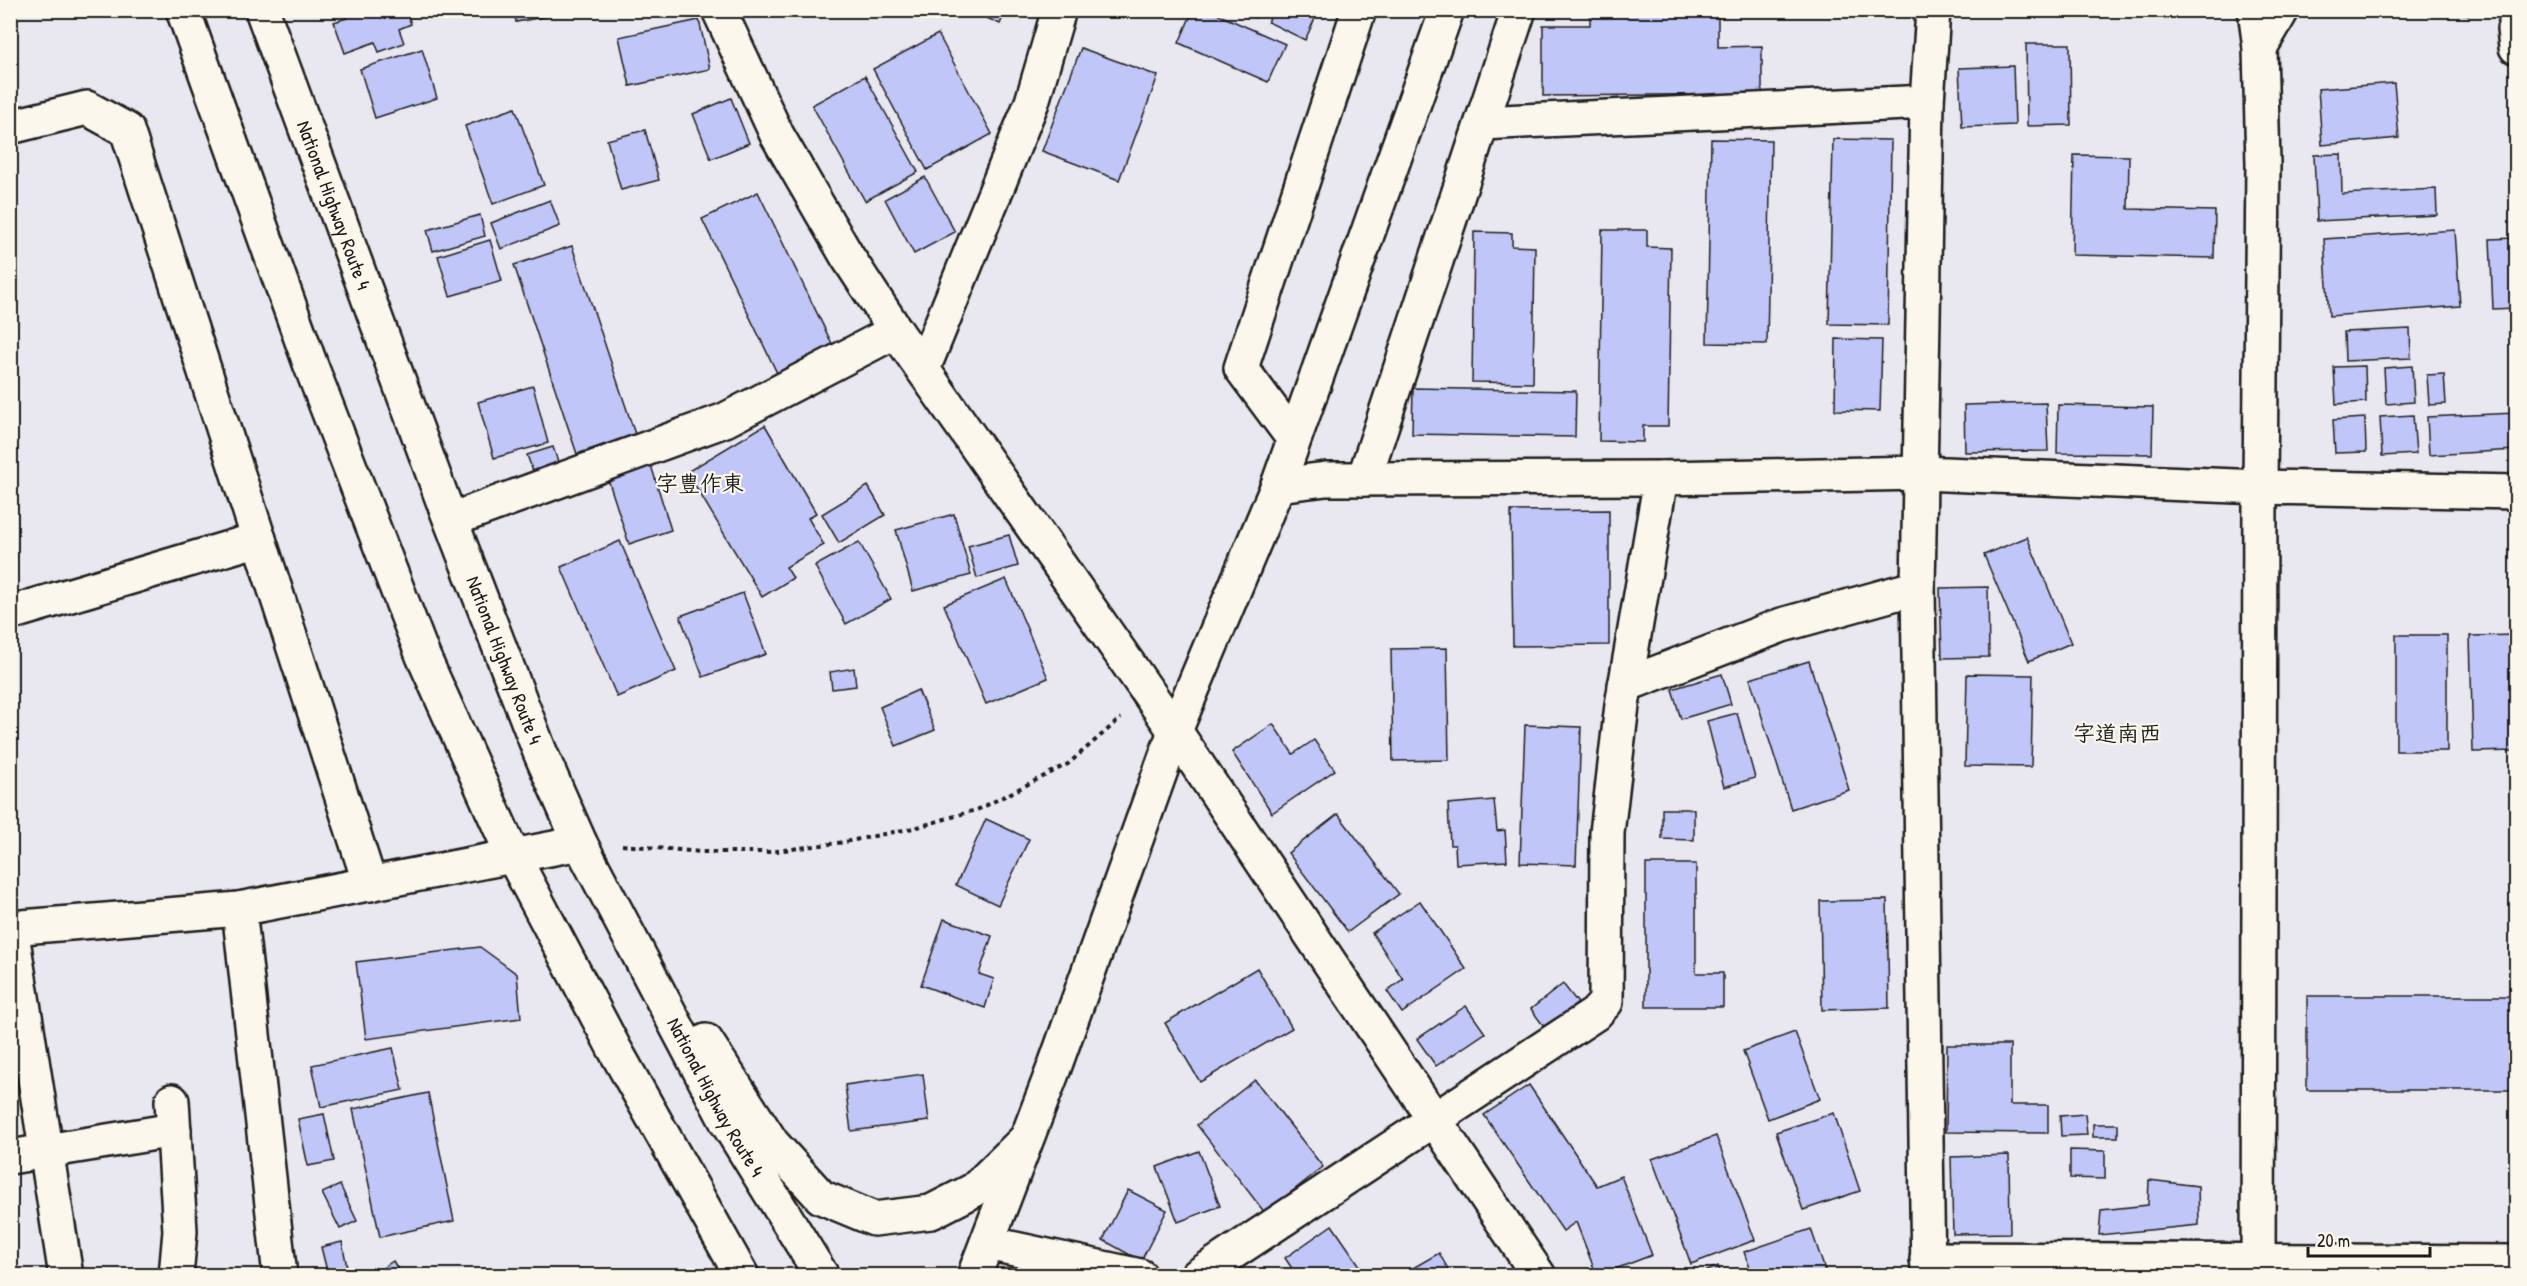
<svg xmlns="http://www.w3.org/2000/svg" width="2527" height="1286" font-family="'Patrick Hand','Klee One',sans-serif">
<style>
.building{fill:#c0c6f8;stroke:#1c1c1c;stroke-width:1.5}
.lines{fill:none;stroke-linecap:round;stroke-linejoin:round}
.minor-casing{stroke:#1c1c1c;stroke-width:38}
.highway-casing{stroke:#1c1c1c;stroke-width:38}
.path{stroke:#1c1c1c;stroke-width:4;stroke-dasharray:4.5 4.5;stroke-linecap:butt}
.minor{stroke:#fbf7ec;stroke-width:33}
.highway{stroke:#fbf7ec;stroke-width:33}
.labels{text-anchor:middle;stroke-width:4.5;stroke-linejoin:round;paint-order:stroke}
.street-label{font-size:20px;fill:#1c1c1c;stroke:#fbf7ec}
.quarter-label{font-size:22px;font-weight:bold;fill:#1c1c1c;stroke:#fbf7ec}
</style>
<rect width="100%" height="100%" fill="#e9e8f0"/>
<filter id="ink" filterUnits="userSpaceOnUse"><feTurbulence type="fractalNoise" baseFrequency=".0167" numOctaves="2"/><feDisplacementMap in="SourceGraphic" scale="12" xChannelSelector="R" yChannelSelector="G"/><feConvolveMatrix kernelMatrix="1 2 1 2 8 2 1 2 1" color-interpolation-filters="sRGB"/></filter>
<g filter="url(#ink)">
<g class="building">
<path d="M344,10h62l5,14 -12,5 5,14 -25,9 -4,-10 -30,11 -11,-31 13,-4z"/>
<path d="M514,10h56v2l-54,10z"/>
<path d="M969,10h37l-6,14z"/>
<path d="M1193,10h15l77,34 -17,38 -89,-39z"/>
<path d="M1236,10h22l-3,8z"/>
<path d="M1274,10h45l-14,30 -37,-18z"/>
<path d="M2432,10h41l-5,5z"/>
<path d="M1718,11v36l44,-1v48l-219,2v-71h47v-13z"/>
<path d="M699,20l11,49 -80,17 -11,-49z"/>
<path d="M938,34l54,100 -65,36 -54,-101z"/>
<path d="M2026,44h44l1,81 -44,1z"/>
<path d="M1081,48l77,28 -39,104 -77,-29z"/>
<path d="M422,49l15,49 -62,20 -15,-49z"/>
<path d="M2013,66l2,59 -53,2 -3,-59z"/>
<path d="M865,76l53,96 -53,29 -53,-96z"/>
<path d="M2394,83l5,55 -77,7 -4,-56z"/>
<path d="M731,98l18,45 -38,16 -18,-45z"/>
<path d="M515,108l29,77 -51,19 -28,-78z"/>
<path d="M645,130l14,50 -38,10 -14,-50z"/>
<path d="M1711,139l60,1 -4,204 -60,-1z"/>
<path d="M1833,139l58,1 -3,185 -59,-1z"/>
<path d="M2341,154l1,40 94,-5 1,26 -120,6 -3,-66z"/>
<path d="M2074,155l55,1 -1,53 87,2 -1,47 -142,-3z"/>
<path d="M925,177l30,55 -41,22 -29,-55z"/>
<path d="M758,192l77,158 -56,27 -77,-158z"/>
<path d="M550,200l10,26 -59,23 -10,-26z"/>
<path d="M480,215l5,21 -52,15 -6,-21z"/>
<path d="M1602,230h45v17l24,1 -3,178h-25v16l-44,-1z"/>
<path d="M2455,230l5,76 -131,10 -5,-77z"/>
<path d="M1474,232l38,1v13l23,1 -2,136 -61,-1z"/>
<path d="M2516,238v70l-23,1 -3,-70z"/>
<path d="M490,240l12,41 -52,15 -12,-40z"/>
<path d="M572,246l63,188 -58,20 -63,-189z"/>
<path d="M2410,329l1,29 -66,3 -1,-29z"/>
<path d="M1836,339l46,1 -2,71 -45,-1z"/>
<path d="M2365,366l1,36 -30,2 -2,-37z"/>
<path d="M2412,366l2,36 -28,2 -2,-36z"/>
<path d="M2444,374l2,30 -17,1 -2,-30z"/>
<path d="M533,386l15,57 -54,15 -16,-56z"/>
<path d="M1413,388l163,3 -1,46 -163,-3z"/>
<path d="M2046,403l2,48 -83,1 -1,-47z"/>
<path d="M2058,405l95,2 -1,47 -95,-1z"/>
<path d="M2516,413v37l-87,5 -2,-38z"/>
<path d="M2413,415l3,39 -34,2 -2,-39z"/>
<path d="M2365,418l1,34 -31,1 -2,-33z"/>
<path d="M765,425l51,88 -8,5 16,27 -38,22 7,11 -31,19 -75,-125z"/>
<path d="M553,447l6,18 -25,9 -7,-19z"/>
<path d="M650,462l21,68 -42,14 -22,-68z"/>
<path d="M868,486l17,29 -46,28 -17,-29z"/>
<path d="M1609,510v135l-96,1 -2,-135z"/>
<path d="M954,514l17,61 -58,16 -17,-61z"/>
<path d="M1009,535l9,31 -41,12 -9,-32z"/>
<path d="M2027,537l44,106 -42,18 -45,-106z"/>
<path d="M620,541l56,130 -59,26 -56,-130z"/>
<path d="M859,542l32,57 -45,25 -31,-58z"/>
<path d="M1006,579l42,99 -62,26 -42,-99z"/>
<path d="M1988,587l1,70 -47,1 -2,-70z"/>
<path d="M743,593l23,61 -63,23 -23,-61z"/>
<rect x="2396" y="635" width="51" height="116"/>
<path d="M2516,635v116l-43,1 -3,-116z"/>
<path d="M1447,648l2,112 -56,1 -2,-112z"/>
<path d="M1809,661l40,129 -58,19 -41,-130z"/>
<path d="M854,668l2,18 -24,3 -2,-17z"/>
<path d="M1722,674l9,30 -50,15 -9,-30z"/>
<path d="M1967,674l66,1 -2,92 -66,-1z"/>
<path d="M918,690l17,40 -39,16 -16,-39z"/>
<path d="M1737,713l18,65 -31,9 -17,-66z"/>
<path d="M1273,724l20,30 21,-14 21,30 -63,43 -40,-61z"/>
<path d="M1525,725l56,2 -5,138 -56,-2z"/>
<path d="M1494,800l3,31 8,-1 2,31 -51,3 -1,-19h-5l-2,-41z"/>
<path d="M1662,809h32v31l-32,-1z"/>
<path d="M1338,814l61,80 -51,38 -60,-79z"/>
<path d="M986,819l43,20 -31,66 -42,-20z"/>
<path d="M1646,864h50v109h27v34h-77z"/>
<path d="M1887,900l2,108 -67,2 -2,-109z"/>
<path d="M1420,901l46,68 -64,44 -15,-22 16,-12 -31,-46z"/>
<path d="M944,919l48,17 -13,38 15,5 -9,29 -64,-23z"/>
<path d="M480,947l37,27 4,44 -155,21 -10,-77z"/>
<path d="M1257,968l35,60 -92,54 -35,-59z"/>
<path d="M1563,984l15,19 -33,25 -14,-19z"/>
<rect x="2307" y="996" width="209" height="94"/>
<path d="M1466,1006l19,27 -49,33 -19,-27z"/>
<path d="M1795,1032l25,67 -52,20 -25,-68z"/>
<path d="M1947,1045h63v60h38v28l-102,-1z"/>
<path d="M393,1048l10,42 -82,17 -9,-42z"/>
<path d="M923,1074l6,47 -78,10 -6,-46z"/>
<path d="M1255,1080l68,87 -58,46 -68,-88z"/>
<path d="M1529,1085l68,101 24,-10 31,79 -55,21 -21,-54 -13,9 -79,-116z"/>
<path d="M428,1093l26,128 -74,16 -27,-128z"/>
<path d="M1834,1113l26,78 -57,19 -27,-78z"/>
<path d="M324,1114l10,47 -26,5 -10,-47z"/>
<path d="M2085,1114l2,21 -26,1 -1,-20z"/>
<rect x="2093" y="1124" width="25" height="13"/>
<path d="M1716,1136l39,104 -64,24 -39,-105z"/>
<path d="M2070,1150l35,1v28l-35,-1z"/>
<path d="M1199,1151l21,55 -42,16 -21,-55z"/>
<path d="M2009,1155l1,78 -57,1 -2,-77z"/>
<path d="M2149,1180l49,6 1,39 -100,10 2,-25 47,-5z"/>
<path d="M340,1185l17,36 -17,8 -18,-36z"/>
<path d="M1128,1190l39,20 -26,51 -38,-21z"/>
<path d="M1332,1225l35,51h-70l-12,-18z"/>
<path d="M1811,1229l16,47h-74l-9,-24z"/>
<path d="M342,1242l5,25 -20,4 -6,-24z"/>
<path d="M1439,1253l13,23h-53z"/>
<path d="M393,1261l9,15h-31z"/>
<path d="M1718,1266l4,10h-26z"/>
</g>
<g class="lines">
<defs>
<g id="minor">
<path d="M719,10l58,125 70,121 49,75 279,400 364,545"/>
<path d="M2255,10l5,38 3,116 -3,323 -2,789"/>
<path d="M2516,24l-2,5 2,18"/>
<path d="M2260,48l22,-38"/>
<path d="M1482,123l445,-21"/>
<path d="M10,127l77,-19 40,22 243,754"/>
<path d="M923,369l109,-267 27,-92"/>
<path d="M1293,438l-52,-70 118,-358"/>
<path d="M1364,479l155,-469"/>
<path d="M1278,485l48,-6 335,-1 260,-5 339,14 256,5"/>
<path d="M451,520l274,-100 171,-89"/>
<path d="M10,613l249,-74"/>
<path d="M1625,685l157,-60 136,-38"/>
<path d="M239,909l41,367"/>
<path d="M11,927l55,349"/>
<path d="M10,928l229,-19 341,-66"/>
<path d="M172,1101l8,130 -4,45"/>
<path d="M10,1157l164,-27"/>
<path d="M987,1243l153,33"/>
<path d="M1927,1259l589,3"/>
<path d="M974,1276l80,-208 121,-337 103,-246 169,-475"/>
<path d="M1197,1276l398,-262 11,-12 1,-169 15,-128 39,-227"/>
<path d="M1928,1276l-10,-689 9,-485 6,-92"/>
</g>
<g id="highway">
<path d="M183,10l128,356 112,290 90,200 101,192 128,228"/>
<path id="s1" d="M262,10l180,488 98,254 40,91 148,281 94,152"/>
<path d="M706,1041l66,102 49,54 53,22 57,-7 43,-22 52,-51"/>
</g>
</defs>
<use href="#minor" class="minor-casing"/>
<use href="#highway" class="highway-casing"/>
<path class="path" d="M622,845l80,7h67l76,-10 73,-15 61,-18 89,-45 53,-46"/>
<use href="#minor" class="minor"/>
<use href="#highway" class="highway"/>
</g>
</g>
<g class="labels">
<g class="street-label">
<text dy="7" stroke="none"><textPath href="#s1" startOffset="208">National Highway Route 4</textPath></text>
<text dy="7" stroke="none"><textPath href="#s1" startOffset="694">National Highway Route 4</textPath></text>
<text dy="7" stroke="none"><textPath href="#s1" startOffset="1180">National Highway Route 4</textPath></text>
</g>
<g class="quarter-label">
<text x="700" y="491">字豊作東</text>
<text x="2117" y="741">字道南西</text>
</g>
</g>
<rect width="2527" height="1286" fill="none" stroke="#fbf7ec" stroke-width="36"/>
<rect x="18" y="18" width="2491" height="1250" fill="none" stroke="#1c1c1c" stroke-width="2" filter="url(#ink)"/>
<path d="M2308 1247v9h122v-9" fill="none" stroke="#1c1c1c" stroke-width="3"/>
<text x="2317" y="1247" font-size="18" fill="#1c1c1c" stroke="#fbf7ec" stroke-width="4.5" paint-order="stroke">20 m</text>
</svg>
